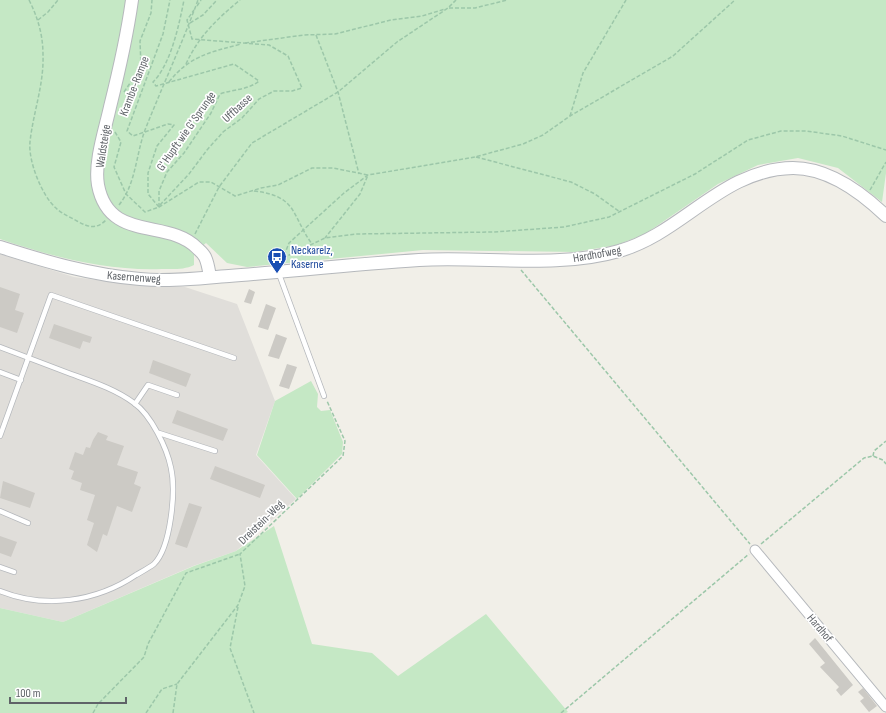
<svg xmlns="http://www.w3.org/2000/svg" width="886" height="713" font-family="'Sofia Sans Condensed',sans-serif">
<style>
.industrial{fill:#e0deda}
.green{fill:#c5e8c5}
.building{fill:#cccac5}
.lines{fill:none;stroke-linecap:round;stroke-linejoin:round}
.service-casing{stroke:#b5b8bc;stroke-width:6}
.minor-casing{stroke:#b5b8bc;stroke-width:11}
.tertiary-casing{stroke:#b5b8bc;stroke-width:14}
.path{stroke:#9cc7a9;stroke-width:1.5;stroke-dasharray:4 2;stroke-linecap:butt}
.service{stroke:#fff;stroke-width:4.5}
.minor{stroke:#fff;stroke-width:9}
.tertiary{stroke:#fff;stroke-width:12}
.labels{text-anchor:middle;stroke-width:3.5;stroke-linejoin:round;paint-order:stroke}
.street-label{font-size:12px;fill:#5f6368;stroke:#fff}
.transit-label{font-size:12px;fill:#164399;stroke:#fff;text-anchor:start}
</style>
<rect width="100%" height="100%" fill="#f1efe8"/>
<path class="industrial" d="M0,254l74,23 60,8 51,2 52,17 38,97 -19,54 40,44 -60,52 -43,15 -130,56 -63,-14z"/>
<g class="green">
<path d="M0,0h886v173l-4,29 -44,-34 -40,-10 -40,7 -40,19 -73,50 -28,11 -42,7 -152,-2 -176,17 -20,-4 -21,-20 -12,10v12c-10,5 -21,4 -32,4 -56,2 -109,-12 -162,-30z"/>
<path d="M311,381l7,13 -1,13 4,4 9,-1 13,32 -1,12 -45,45 -40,-44 18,-54z"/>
<path d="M274,526l38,118 60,9 26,23 88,-62 82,98 -2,1h-566v-105l63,14 131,-56 42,-15z"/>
</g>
<g class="building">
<path d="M0,287l20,7 -5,16 9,3 -7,20 -17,-6z"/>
<path d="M249,289l6,3 -4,12 -7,-2z"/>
<path d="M266,304l10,4 -8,22 -10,-3z"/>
<path d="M54,324l38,13 -2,6 -7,-2 -3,8 -31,-11z"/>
<path d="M276,334l11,4 -8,21 -11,-3z"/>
<path d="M153,360l38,14 -5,13 -37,-14z"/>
<path d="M287,364l10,3 -8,22 -10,-3z"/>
<path d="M177,410l51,19 -5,12 -51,-18z"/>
<path d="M98,432l10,4 -2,4 18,6 -7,19 21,7 -4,12 7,3 -9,25 -15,-6 -10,30 -4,-2 -6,18 -10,-7 7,-22 -7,-3 8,-25 -15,-5 2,-7 -11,-4 3,-8 -5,-2 6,-17 8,3 3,-8 4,1 3,-8z"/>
<path d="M215,466l50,19 -5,13 -50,-19z"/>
<path d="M3,481l32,12 -5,15 -30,-10z"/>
<path d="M189,503l13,4 -15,41 -12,-4z"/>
<path d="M0,536l17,6 -6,15 -11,-4z"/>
<path d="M815,638l38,47 -12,11 -5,-6 3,-3 -19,-20 5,-4 -16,-19z"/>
<path d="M863,688l14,18 -8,6 -9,-11 4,-3 -6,-6z"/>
</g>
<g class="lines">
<defs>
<g id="service">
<path d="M279,274l45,122"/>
<path d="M0,347c24,9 47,18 71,27 22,8 44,15 63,29 17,12 33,45 37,65 5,23 0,79 -17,96 -5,4 -13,8 -18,11 -40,27 -91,34 -136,16"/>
<path d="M0,372l21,8"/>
<path d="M135,404l13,-19 29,10"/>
<path d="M159,433l56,18"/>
<path d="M0,436l51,-141 183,63"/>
<path d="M0,511l28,12"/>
<path d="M0,567l14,5"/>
</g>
<path id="minor" d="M755,550l131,157"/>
<g id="tertiary">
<path d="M132,0c-5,36 -13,71 -22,107 -5,23 -16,55 -12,78 11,58 70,33 99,63 2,2 6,5 8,9 3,6 4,14 5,20"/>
<path d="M0,247c47,15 91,28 140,32 30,3 60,-1 89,-3 63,-5 127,-12 190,-16 64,-4 138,9 200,-9 64,-18 103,-82 174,-83 36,0 69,25 93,48"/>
</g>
</defs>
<use href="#service" class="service-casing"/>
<use href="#minor" class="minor-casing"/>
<use href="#tertiary" class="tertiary-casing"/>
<g class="path">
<path d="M29,0c9,18 14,35 14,55 1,30 -10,58 -13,87 -2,19 12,54 26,66 6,6 14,9 21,13 11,6 19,9 29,-1"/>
<path d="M197,6l4,-6"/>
<path d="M449,8h26l32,-8"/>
<path d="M38,20l10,-8 10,-12"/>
<path d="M190,23l13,-8 14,-15"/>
<path d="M316,35l22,57 21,82"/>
<path d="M245,43l59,-8 31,-1 56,-14 31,-4 23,-7"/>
<path d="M186,64c12,-27 31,-45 54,-64"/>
<path d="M169,82c20,-26 42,-30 72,-38"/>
<path d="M124,92l17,-25 -1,-26 11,-28 1,-13"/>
<path d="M570,116l13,-43 43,-73"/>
<path d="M115,132l6,10 -7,25 12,27 19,18 14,-5 40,-25h12l24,14 26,-8 17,-3 34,-17h21l35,7 -8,19 -35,44"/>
<path d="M476,157l95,25 24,12 25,18"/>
<path d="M870,190l16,-28"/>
<path d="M254,191c44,5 37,24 58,53"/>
<path d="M119,205c17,-21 17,-51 26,-75 17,-43 37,-86 53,-130"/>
<path d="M160,205l29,-31 18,-24 16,-18 19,-14 17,-19 15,-8h18l10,-3 -14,-32 -19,-11 -77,-6 -5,-19 7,-10"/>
<path d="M159,207v-16l8,-19 17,-19 27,-40 9,-19c14,-5 28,-4 39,-13l-25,-17 -78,22 -3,-4c18,-18 26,-57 31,-82"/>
<path d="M159,207l-11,-13v-21l9,-27 17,-21 -6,-1 -35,12 -6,-5 36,-97 7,-34"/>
<path d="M195,234l24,-47 33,-44 86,-51 59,-50 51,-34 8,-8"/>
<path d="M283,258l42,-20 31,-4 138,-2 70,-5 45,-10 86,-43 53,-34 33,-9h25l36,5 44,14"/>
<path d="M282,261l7,-18 55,-50 24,-18 107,-18 48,-13 20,-9 27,-19 103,-60 62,-56"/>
<path d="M521,270l229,274"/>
<path d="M873,456l1,-5 12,-10"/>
<path d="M761,544l103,-86 9,-2 10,4 3,4"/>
<path d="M238,607l-8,41 24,65"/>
<path d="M93,713l5,-9 46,-47 4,-13 38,-71 54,-19"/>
<path d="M146,713l16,-24 15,-5"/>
<path d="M173,713l4,-29 61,-79 7,-19 -5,-32 103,-98 2,-15 -18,-40"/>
<path d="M561,713l188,-159"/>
</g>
<use href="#service" class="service"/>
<use href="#minor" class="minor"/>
<use href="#tertiary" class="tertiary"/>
</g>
<defs>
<symbol id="bus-pin" viewBox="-11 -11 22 30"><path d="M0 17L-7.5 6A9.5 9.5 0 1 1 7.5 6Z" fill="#1a4fb4" stroke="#fff"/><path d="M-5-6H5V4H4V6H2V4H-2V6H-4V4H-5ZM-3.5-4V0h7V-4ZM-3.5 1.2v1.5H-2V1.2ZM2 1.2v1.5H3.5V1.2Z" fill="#fff"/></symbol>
</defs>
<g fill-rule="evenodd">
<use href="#bus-pin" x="266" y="246" width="22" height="30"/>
</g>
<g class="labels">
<g class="street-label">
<text transform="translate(134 86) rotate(-69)" y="4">Krambe-Rampe</text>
<text transform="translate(237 108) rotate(-43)" y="4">Uffbasse</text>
<text transform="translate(186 131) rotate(-55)" y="4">G' Hupft wie G' Sprunge</text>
<text transform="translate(103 146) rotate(-81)" y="4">Waldsteige</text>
<text transform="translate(597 254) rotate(-10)" y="4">Hardhofweg</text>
<text transform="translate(134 277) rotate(4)" y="4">Kasernenweg</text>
<text transform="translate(261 522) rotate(-44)" y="4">Dreistein-Weg</text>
<text transform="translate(820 628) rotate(50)" y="4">Hardhof</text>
</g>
<g class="transit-label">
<text x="291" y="254">Neckarelz,<tspan x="291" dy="14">Kaserne</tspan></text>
</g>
</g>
<path d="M10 697v6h116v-6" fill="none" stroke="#5f6368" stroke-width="2"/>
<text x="16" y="697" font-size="12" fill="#5f6368" stroke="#ffffff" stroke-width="3" paint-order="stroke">100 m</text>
</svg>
